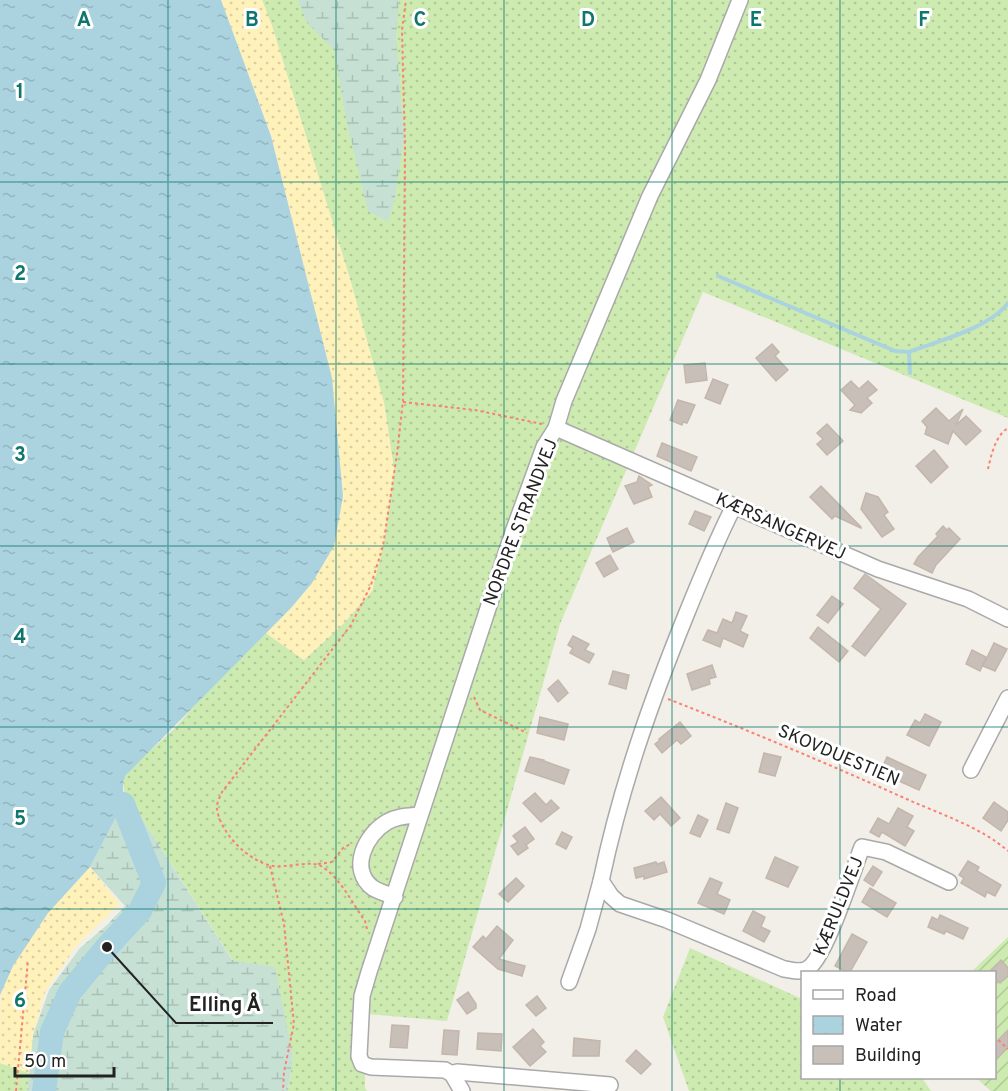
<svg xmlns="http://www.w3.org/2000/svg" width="1008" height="1091" font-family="Overpass,sans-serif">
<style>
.grass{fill:url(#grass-dots)}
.wetland{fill:url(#wetland-marsh)}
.sand{fill:url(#sand-dots)}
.garden{fill:url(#garden-furrows)}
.water{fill:url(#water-ripples)}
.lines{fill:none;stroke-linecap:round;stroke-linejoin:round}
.stream{stroke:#aad3df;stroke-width:4}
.river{stroke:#aad3df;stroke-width:24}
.building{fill:#c7bfb8;stroke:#c4b6ab;stroke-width:1.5}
.minor-casing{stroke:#a9a9a9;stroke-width:18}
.path{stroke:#fa8072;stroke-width:2;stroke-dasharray:3 3;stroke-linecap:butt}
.minor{stroke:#fff;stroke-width:15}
.grid{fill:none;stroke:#0f766e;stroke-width:1.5;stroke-opacity:0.55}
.labels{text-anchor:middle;stroke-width:6;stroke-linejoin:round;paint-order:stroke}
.street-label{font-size:18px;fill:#222;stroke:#fff}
.grid-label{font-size:20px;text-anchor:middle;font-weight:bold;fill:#0f766e;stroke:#fff;stroke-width:6;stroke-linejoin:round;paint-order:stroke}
.leader{fill:none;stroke:#222;stroke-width:2}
.callout-dot{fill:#222;stroke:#fff;stroke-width:2}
.callout-label{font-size:20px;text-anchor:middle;font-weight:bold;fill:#222;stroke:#fff;stroke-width:6;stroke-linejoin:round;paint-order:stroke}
</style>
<defs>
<pattern id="grass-dots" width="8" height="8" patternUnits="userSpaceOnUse" patternTransform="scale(1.5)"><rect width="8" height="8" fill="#cdebb0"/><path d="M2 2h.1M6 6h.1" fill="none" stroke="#b0c997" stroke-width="1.8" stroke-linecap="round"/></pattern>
<pattern id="wetland-marsh" width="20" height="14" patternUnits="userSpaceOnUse" patternTransform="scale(1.5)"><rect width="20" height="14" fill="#c6e0d4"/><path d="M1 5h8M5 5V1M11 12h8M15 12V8" fill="none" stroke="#aac0b6"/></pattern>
<pattern id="sand-dots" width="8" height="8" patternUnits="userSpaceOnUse" patternTransform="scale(1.5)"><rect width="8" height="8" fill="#fff1ba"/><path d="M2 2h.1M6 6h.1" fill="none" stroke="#dacea0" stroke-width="1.8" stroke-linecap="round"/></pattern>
<pattern id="garden-furrows" width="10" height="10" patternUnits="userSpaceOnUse" patternTransform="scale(1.5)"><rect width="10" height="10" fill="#cdebb0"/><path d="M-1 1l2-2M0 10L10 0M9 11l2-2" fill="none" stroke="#b0c997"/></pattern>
<pattern id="water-ripples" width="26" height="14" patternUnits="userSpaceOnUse" patternTransform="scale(1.5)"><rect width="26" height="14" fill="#aad3df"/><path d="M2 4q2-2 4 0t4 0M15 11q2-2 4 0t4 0" fill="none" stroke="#92b5bf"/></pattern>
</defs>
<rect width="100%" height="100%" fill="#f2efe9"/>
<g class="grass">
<path d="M262,0h472l-33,78 -56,116 -100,237 -38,105 -63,198 -33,86 -56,180 -4,52 5,14 9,4v18l2,3h-79l5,-36 -169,-265 -1,-8 3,-7 8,-10 39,-35 41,-46 52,-51 38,27 40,-37 28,-32 22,-121 -10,-67 -34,-124 -78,-253z"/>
<path d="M745,0h263v418l-305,-126 -143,332 -113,397 -80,-7 1,-19 13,-33 136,-429 35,-93 9,-4 7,-15 -3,-9 89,-213z"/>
<path d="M690,948l112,51v79h120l9,13h-242l-26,-74z"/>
<path d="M0,1063l29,10 -2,18h-27z"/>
</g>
<g class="wetland">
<path d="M298,0h101l-3,37 8,99 -9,62 -7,24 -20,-11 -21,-88 -13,-73 -27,-27z"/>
<path d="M124,790l108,170 43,7 18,89 -5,35h-261l6,-56 16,-45 31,-42 28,-24 17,-18 -35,-39 33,-63z"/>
</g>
<g class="sand">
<path d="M221,0h41l10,26 78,253 34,124 10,67 -10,72 -12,49 -28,32 -40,37 -38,-27 25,-25 21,-25 31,-87 -11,-118 -61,-242z"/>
<path d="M90,867l30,37 -43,41 -32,47 -12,43 -4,38 -29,-10c0,-16 0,-55 1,-69 10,-34 61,-105 89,-127z"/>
</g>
<path class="garden" d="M1008,937v154h-17l-15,-13h18v-106h-23z"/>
<path class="water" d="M0,0h221l50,136 61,242 11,118 -9,50 -22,37 -21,25 -165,167 -3,7v22l-33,63 -42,46 -35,53 -13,29z"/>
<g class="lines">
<g class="stream">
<path d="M718,276l177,75 14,1c29,-11 81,-24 99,-49"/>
<path d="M909,352l1,21"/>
</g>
<path class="river" d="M44,1091l8,-59 18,-40 37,-45 33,-36 14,-28 -31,-79"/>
</g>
<g class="building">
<path d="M772,344l7,8 -4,4 13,14 -12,11 -20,-23z"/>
<path d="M705,363l2,17 -21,3 -2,-18z"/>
<path d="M713,379l15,6 -8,19 -15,-6z"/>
<path d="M851,381l8,8 9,-8 9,9 -10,8 5,5 -11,10 -11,-3 5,-5 -14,-15z"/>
<path d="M678,400l17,5 -8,18 -4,-1 -1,3 -12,-5z"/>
<path d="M936,408l13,13 14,-12 -7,16 10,-9 15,15 -15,14 -13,-14 -5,13 -23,-10 2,-7 -5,-6z"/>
<path d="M827,424l16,17 -16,14 -10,-11 6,-5 -6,-6z"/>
<path d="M662,443l35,14 -6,14 -34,-15z"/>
<path d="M934,450l14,17 -17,16 -15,-17z"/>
<path d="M639,476l13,9 -4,2 4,10 -18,7 -9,-18 12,-4z"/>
<path d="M821,486l40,41v1l-26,-12 -3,3 -22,-22z"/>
<path d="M866,493l12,4 10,15 -4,3 10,14 -12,8 -21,-28z"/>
<path d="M695,511l16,6 -7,14 -15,-7z"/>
<path d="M943,526l4,4 2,-2 11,11 -24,26 -4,8 -18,-9 4,-7 20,-21 -2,-2z"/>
<path d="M627,528l7,14 -21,10 -6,-14z"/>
<path d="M610,555l8,14 -14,8 -8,-14z"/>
<path d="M865,574l41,30 -41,52 -13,-10 29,-37 -27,-21z"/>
<path d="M832,596l11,8 -15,19 -11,-8z"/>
<path d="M736,612l11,4 -7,15 8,4 -5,12 -20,-9 -3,9 -17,-7 5,-10 9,3 6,-14 9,4z"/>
<path d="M818,627l30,24 -9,11 -29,-24z"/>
<path d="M573,636l16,8 -4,6 9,4 -5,9 -19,-10 3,-5 -5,-3z"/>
<path d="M994,643l13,6 -12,22 -12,-5z"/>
<path d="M972,650l14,7 -6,14 -14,-7z"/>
<path d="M712,665l4,12 -7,2 1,5 -18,6 -5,-16z"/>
<path d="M613,671l16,4 -3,14 -17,-5z"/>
<path d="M558,680l10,13 -10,9 -10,-13z"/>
<path d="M925,714l16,8 -12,24 -22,-11 8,-15 5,3z"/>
<path d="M540,717l28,7 -4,16 -27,-7z"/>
<path d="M680,722l11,14 -10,8 -4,-4 -15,13 -7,-9 5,-4 -1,-1z"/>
<path d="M764,753l17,4 -6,19 -16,-4z"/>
<path d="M530,757l14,3v1l25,9 -5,14 -39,-13z"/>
<path d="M887,757l39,18 -7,15 -31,-14 2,-5 -8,-3z"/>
<path d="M535,793l11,12 5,-5 8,8 -18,14 -18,-19z"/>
<path d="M661,797l19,21 -9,8 -11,-12 -6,6 -9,-9z"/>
<path d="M994,802l14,10v8l-7,11 -18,-13z"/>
<path d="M726,803l12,5 -9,25 -12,-4z"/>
<path d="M898,808l15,8 -6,11 7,4 -9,15 -23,-14 -3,5 -9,-5 8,-14 11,6z"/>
<path d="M698,815l10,5 -8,17 -10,-4z"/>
<path d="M525,827l9,12 -8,6 2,3 -10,7 -7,-9 7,-4 -5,-6z"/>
<path d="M562,832l10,5 -6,12 -10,-5z"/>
<path d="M775,857l23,10 -10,20 -22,-9z"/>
<path d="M968,861l11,6 -2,4 24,14 -6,11 -8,-4 -2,5 -24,-14 3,-5 -5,-3z"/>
<path d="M656,862l1,2 7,-2 3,10 -23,7v-3l-8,2 -2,-10z"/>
<path d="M873,866l9,6 -9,14 -9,-6z"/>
<path d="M516,878l8,8 -16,16 -9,-8z"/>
<path d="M710,878l12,5 -5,11 13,6 -6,14 -26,-11z"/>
<path d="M870,888l26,15 -9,14 -25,-15z"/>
<path d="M753,911l12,6 -4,10 9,4 -6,11 -21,-11z"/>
<path d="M940,915l28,13 -5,11 -17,-8 -2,3 -16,-7 4,-10 6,3z"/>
<path d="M497,926l16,14 -14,19 26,7 -3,10 -24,-7 -25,-22 10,-11 3,3z"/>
<path d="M852,934l15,8 -17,30h-3l-12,-6z"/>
<path d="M1001,960l7,8v8l-8,7 -6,-6v-5h-5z"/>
<path d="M468,992l8,12v4l-9,6 -10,-14z"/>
<path d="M537,996l9,12 -10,8 -10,-11z"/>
<path d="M392,1025l17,1 -2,22 -17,-1z"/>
<path d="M533,1029l11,13 -4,4 6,6 -16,14 -17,-19z"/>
<path d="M444,1030l15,1 -2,24 -15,-1z"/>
<path d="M1008,1030v17l-14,15v-18z"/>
<path d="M478,1033l24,1 -1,17 -24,-2z"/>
<path d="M574,1038l26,3 -1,15h-26z"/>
<path d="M636,1050l15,14 -10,10 -15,-13z"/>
</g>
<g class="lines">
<defs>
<g id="minor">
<path d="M556,428l322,141 90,30 40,20"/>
<path d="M734,506c-18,35 -33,72 -48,109 -36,89 -65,171 -85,266l10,15 9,8 47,16 117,49c8,1 16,4 23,0 18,-9 46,-99 55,-122l24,5 63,30"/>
<path d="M971,770l37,-72"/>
<path d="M395,897c-7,-3 -16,-5 -22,-9 -25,-19 -7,-54 14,-66 10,-6 21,-6 32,-7"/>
<path d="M569,982l19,-53 13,-48"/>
<path d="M452,1074l5,-2 153,13"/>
<path d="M462,1091l-10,-17 -7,-4 -74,-3 -9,-3 -3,-8 3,-60 7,-24 144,-440 31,-85 12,-19 8,-27 86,-205 58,-116 32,-80"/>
</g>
</defs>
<use href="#minor" class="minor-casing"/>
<g class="path">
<path d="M403,402l72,8 67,14"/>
<path d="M988,469c3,-13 7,-33 20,-41"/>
<path d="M474,697l6,13 47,23"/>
<path d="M668,699c82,32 163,66 243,102 32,14 71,27 97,50"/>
<path d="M318,864l14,-2 11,-14 9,-5"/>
<path d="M270,866l14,58 10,100 -10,48 -1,19"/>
<path d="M367,929l-2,-8c-13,-18 -26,-46 -46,-56 -11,-4 -34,3 -46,1 -24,-4 -53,-33 -56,-57 -1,-5 3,-12 5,-17l129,-167 20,-40 12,-39 14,-92 6,-53 2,-252 -3,-119 4,-30"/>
<path d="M994,1036l14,13"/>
<path d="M16,1091l12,-131"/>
</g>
<use href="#minor" class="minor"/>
</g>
<path class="grid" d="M168,0v1091M336,0v1091M504,0v1091M672,0v1091M840,0v972M0,182h1008M0,364h1008M0,546h1008M0,727h1008M0,909h1008M840,1078v13"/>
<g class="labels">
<g class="street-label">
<text transform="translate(520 522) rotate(-69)" y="6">NORDRE STRANDVEJ</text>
<text transform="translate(781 526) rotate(24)" y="6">KÆRSANGERVEJ</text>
<text transform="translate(839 755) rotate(23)" y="6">SKOVDUESTIEN</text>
<text transform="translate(838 906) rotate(-68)" y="6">KÆRULDVEJ</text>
</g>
</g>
<g class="grid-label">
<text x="84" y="26">A</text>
<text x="252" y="26">B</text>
<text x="420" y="26">C</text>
<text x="588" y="26">D</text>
<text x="756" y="26">E</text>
<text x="924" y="26">F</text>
<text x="20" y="98">1</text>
<text x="20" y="280">2</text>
<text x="20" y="461">3</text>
<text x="20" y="643">4</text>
<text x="20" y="825">5</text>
<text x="20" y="1007">6</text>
</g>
<path class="leader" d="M107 947L176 1023H273"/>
<circle class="callout-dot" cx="107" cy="947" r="6"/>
<g class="callout-label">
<text x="225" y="1011">Elling Å</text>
</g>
<rect x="801" y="971" width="195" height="108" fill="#ffffff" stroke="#a7a7a7" stroke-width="1.5"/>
<rect x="813" y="990" width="30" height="9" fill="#ffffff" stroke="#a7a7a7" stroke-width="1.5"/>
<text x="855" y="1001" font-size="18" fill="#222222">Road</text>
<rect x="813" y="1016" width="30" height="18" fill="url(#water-ripples)" stroke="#a7a7a7" stroke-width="1.5"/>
<text x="855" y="1031" font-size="18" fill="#222222">Water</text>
<rect x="813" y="1046" width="30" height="18" fill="#c7bfb8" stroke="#a7a7a7" stroke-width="1.5"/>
<text x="855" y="1061" font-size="18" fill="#222222">Building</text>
<path d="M15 1067v9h99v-9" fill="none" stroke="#222222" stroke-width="3"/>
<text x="24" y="1067" font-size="18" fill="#222222" stroke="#ffffff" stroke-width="4.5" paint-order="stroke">50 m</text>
</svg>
